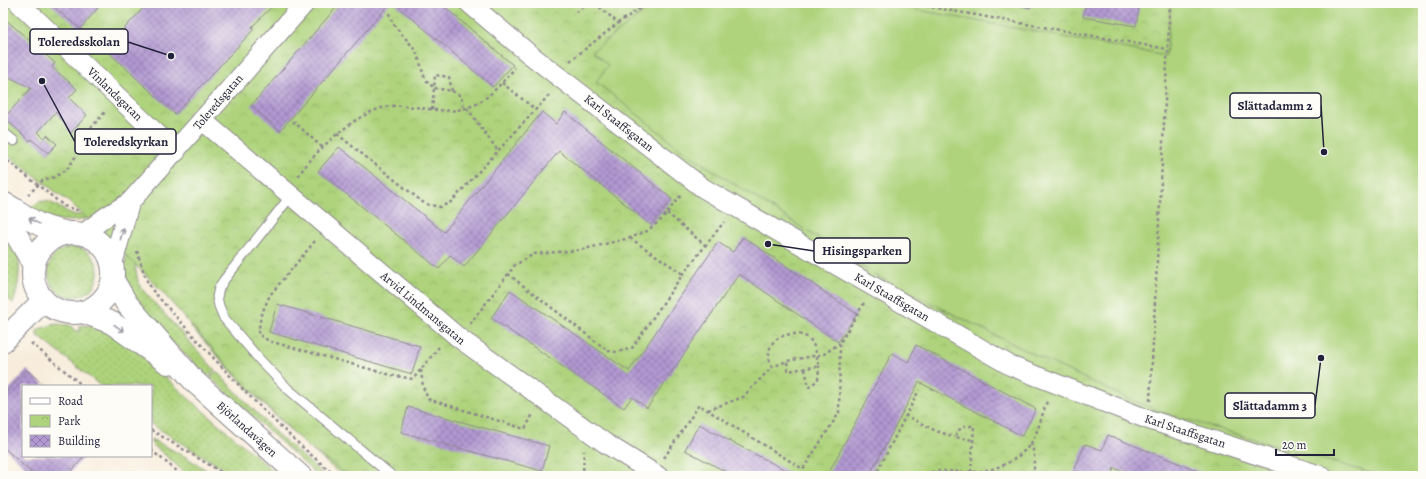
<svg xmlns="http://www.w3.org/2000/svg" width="1426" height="479" font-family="Alegreya,serif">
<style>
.grass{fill:url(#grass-dots);stroke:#687a5c}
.park{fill:url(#park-crowns);stroke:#687a5c}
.pitch{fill:#aed37c;stroke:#687a5c}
.building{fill:url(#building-cross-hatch)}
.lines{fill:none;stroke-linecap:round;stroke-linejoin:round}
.lane-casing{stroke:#8d888c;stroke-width:11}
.street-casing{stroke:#8d888c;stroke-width:21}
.secondary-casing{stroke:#8d888c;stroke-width:24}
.path{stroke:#8d888c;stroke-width:2.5;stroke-dasharray:3 3;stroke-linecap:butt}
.lane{stroke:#fff;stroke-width:9}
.street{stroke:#fff;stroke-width:19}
.secondary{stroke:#fff;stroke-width:22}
.oneway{stroke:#9c9ca7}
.labels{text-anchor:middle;stroke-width:3;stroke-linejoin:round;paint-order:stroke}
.street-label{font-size:12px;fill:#22223b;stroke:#fdfcf7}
.leader{fill:none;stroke:#22223b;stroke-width:1.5}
.callout-dot{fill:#22223b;stroke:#fdfcf7;stroke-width:1.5}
.callout{fill:#fdfcf7;stroke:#22223b;stroke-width:1.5}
.callout-label{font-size:13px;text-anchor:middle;font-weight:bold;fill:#22223b}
</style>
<defs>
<pattern id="grass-dots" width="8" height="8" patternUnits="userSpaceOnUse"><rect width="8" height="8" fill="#aed37c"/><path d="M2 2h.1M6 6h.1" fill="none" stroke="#95b56c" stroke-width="1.8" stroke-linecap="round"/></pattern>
<pattern id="park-crowns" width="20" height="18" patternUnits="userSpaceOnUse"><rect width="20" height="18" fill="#aed37c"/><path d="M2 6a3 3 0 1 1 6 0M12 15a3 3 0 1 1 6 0" fill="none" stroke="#95b56c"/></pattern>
<pattern id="building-cross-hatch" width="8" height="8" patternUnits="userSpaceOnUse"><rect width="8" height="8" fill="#b299d2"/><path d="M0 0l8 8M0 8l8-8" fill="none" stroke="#907cac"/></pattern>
</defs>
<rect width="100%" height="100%" fill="#fdfcf7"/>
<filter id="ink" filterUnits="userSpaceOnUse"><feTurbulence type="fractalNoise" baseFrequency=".025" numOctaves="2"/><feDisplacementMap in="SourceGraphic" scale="8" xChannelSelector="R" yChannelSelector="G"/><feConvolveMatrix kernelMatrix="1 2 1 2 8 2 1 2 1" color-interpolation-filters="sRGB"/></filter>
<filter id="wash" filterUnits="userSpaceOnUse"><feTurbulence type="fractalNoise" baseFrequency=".012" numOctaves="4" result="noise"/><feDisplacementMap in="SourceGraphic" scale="16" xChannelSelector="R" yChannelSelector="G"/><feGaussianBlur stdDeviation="0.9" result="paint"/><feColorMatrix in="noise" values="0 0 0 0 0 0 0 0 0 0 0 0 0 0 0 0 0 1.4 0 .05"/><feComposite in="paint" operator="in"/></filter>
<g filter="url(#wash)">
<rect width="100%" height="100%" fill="#f8eddc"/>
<g class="grass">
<path d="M44,201l6,1 23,13 21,-1c-9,9 -35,8 -46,3 -6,-2 -12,-6 -18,-9l8,-6z"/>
<path d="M6,235c4,6 9,13 12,20 3,12 0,37 -5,48l-6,-5 -4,-55z"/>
<circle cx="73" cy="272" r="25"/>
<path d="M126,248l8,13 4,20 3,7 74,82 -7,6 -44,-42 -36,-43 -3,-23z"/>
<path d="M187,318l164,158h-8l-10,-8c-44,-37 -85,-78 -124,-121 -6,-8 -20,-19 -22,-29z"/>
<path d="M55,324l15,1 5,6h5v-6l18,2 29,15 60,55 92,79h-44l-84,-52v-38h-50l-64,-51v-4l2,-2z"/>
<path d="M216,371l64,66 45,39h-7l-108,-99z"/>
<path d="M151,439l33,17 32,20h-27l-38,-33z"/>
</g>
<path class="park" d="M3,3h1420v473h-1074l-42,-30 -71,-71 -82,-92 -81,-78 -70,-53z"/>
<path class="pitch" d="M657,3h223l286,53 5,-53h252v473h-42l-207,-60 -43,-16 -88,-41 -168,-84 -190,-123 -89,-70 12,-17 -16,-14z"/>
<g id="blocks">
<g class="building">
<path d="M49,3h53l-22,26z"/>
<path d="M148,3h127l-23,24 2,2 -79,85 -70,-65z"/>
<path d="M340,3h50l-110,128 -29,-25z"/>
<path d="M394,3h46l73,62 -20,22z"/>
<path d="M1009,3h22l-1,5z"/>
<path d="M1086,3h54l-4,23 -53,-9z"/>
<path d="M4,18l51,45 -3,4 25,22 -8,9 18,17 -16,18 -15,-21 -18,20 6,6 3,-3 10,9 -9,9 -17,-14 -1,2 -26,-23 27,-30 -28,-14z"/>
<path d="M542,112l14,12 9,-12 107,87 -21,26 -92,-74 -95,116 -14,-12 -11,14 -121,-98 21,-24 105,85z"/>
<path d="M743,237l114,77 -19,28 -99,-68 -92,134 -15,-11 -8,11 -133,-90 19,-28 119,81 89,-129 15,10z"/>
<path d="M277,304l143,42 -8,28 -143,-42z"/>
<path d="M916,345l120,64 -14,27 -103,-54 -50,94h-42l65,-123 16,9z"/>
<path d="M27,370l18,16h-22v70h62l-18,20 -5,-5 -5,5h-22l-32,-29v-51z"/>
<path d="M408,407l141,39 -7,25 -141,-39z"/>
<path d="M699,424l29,16 69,36h-63l-49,-26z"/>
<path d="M1108,435l60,24 43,17h-77l-20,-8 -3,8h-39l13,-32 17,6z"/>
</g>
</g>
</g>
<g filter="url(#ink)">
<use href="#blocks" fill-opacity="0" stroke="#8d888c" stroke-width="1"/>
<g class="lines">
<defs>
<g id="lane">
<path d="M3,132l11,9"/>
<path d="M290,197l-66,83 -5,8 -2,9 2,9 5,12 36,42 28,29 104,87"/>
</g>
<g id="street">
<path d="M19,3l157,149"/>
<path d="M469,3l59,50 175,135 308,178 136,53 175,57"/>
<path d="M202,120l257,218 146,105 53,33"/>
<path d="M83,234l24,-18 23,-14 175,-199"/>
<path d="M112,266l18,-64"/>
</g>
<g id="secondary">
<path d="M3,203c11,5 19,12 30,18 11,7 23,9 36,12"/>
<path d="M3,223l14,13 16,27"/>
<circle cx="73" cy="273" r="40"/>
<path d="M113,280l14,24 67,77 106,95"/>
<path d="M83,312l29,11 56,40"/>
<path d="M3,341l40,-40"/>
</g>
</defs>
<use href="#lane" class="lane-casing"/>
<use href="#street" class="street-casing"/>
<use href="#secondary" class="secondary-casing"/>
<g class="path">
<path d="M595,3l23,20 30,-20"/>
<path d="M908,3l259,46"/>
<path d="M576,12l15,-9"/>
<path d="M389,13c3,14 15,22 23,33 9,12 8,21 13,32 2,4 6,7 9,10l-2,22"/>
<path d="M570,61l48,-38"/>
<path d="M502,83l34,27"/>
<path d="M452,91l-3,-14 -14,-2 -1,13 18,3 9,5 3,13"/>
<path d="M467,108l31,43"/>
<path d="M293,121l30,27"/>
<path d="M337,134l88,70 15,3 11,-5 99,-108"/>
<path d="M3,157l61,49 16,5"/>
<path d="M298,176c19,-27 55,-61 87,-69 14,-3 30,0 43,2 45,7 60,-10 87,-41"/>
<path d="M28,195l15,-15 12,-3 13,-9 8,-12 5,-17 25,-28"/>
<path d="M667,213l39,33"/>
<path d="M630,238l53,36"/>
<path d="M315,241l-45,54 -9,20 -3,19 11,7 122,34 22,4 26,-32"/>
<path d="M137,251l9,28 7,12c58,65 116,130 183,185"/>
<path d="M508,274l100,77 9,1 15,-4 51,-74 41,-52"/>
<path d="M470,324l45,-59 19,-11 46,-4 50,-12 17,-7 14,-11 21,-26"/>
<path d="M31,343l52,43"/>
<path d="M772,367c-3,-7 -5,-16 0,-23 7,-11 30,-14 38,-4 6,6 7,19 9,26l-31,5 -1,-9"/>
<path d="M805,369l4,18 9,-7 1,-14"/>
<path d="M421,370l2,17 5,12 97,30 8,-15"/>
<path d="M1150,401l20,-398"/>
<path d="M708,410l35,-13 29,-30 15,-6 37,-7 16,-11"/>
<path d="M905,415l31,16 19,6"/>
<path d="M151,430l77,46"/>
<path d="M1031,443l3,11v22"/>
<path d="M151,450l32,26"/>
<path d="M664,458l35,-53 104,64 36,-56 1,-70 24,-40"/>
<path d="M971,472l3,-46h-9l-6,4 -4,7 18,3"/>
<path d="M583,476l1,-25"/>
<path d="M875,476l44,-86"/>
<path d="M920,476c12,-7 29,-5 43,-4 25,1 52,-7 68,-29 8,-12 11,-30 17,-44"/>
</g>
<use href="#lane" class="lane"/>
<use href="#street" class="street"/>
<use href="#secondary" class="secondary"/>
</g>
<defs><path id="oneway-shaft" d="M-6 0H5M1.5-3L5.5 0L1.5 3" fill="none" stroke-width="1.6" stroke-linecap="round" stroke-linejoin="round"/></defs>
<g class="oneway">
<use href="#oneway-shaft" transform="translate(34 221) rotate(-151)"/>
<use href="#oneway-shaft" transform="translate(122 234) rotate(-74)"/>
<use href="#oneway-shaft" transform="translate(119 328) rotate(35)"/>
</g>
</g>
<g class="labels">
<g class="street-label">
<text transform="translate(115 94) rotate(44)" y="4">Vinlandsgatan</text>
<text transform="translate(218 102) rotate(-49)" y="4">Toleredsgatan</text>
<text transform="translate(619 123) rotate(38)" y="4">Karl Staaffsgatan</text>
<text transform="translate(892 297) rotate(30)" y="4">Karl Staaffsgatan</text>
<text transform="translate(423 308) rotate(40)" y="4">Arvid Lindmansgatan</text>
<text transform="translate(247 429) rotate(42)" y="4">Björlandavägen</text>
<text transform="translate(1185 431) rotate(18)" y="4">Karl Staaffsgatan</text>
</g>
</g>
<path class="leader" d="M171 56L128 42M1324 152L1321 105M42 81L75 142M768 244L814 251M1321 358L1315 405"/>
<g class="callout-dot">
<circle cx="171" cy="56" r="4"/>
<circle cx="1324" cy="152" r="4"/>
<circle cx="42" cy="81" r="4"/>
<circle cx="768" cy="244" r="4"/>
<circle cx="1321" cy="358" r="4"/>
</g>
<g class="callout">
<rect x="30" y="29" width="98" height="25" rx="4"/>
<rect x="1230" y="93" width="91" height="25" rx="4"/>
<rect x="75" y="129" width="101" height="25" rx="4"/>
<rect x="814" y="238" width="96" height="25" rx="4"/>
<rect x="1225" y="393" width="90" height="25" rx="4"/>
</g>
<g class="callout-label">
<text x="79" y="46">Toleredsskolan</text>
<text x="1275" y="110">Slättadamm 2</text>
<text x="126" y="146">Toleredskyrkan</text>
<text x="862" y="255">Hisingsparken</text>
<text x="1270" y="410">Slättadamm 3</text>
</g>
<rect width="1426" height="479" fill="none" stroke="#fdfcf7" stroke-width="16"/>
<rect x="22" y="385" width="130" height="72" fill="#fdfcf7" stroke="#a5a5ac"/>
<rect x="30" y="398" width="20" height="6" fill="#ffffff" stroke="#a5a5ac"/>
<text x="58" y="405" font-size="12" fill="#22223b">Road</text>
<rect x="30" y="415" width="20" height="12" fill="url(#park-crowns)" stroke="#a5a5ac"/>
<text x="58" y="425" font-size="12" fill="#22223b">Park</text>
<rect x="30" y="435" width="20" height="12" fill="url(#building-cross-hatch)" stroke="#a5a5ac"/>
<text x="58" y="445" font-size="12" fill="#22223b">Building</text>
<path d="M1276 449v6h58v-6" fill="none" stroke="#22223b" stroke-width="2"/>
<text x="1282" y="449" font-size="12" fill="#22223b" stroke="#fdfcf7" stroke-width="3" paint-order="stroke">20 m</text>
</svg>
